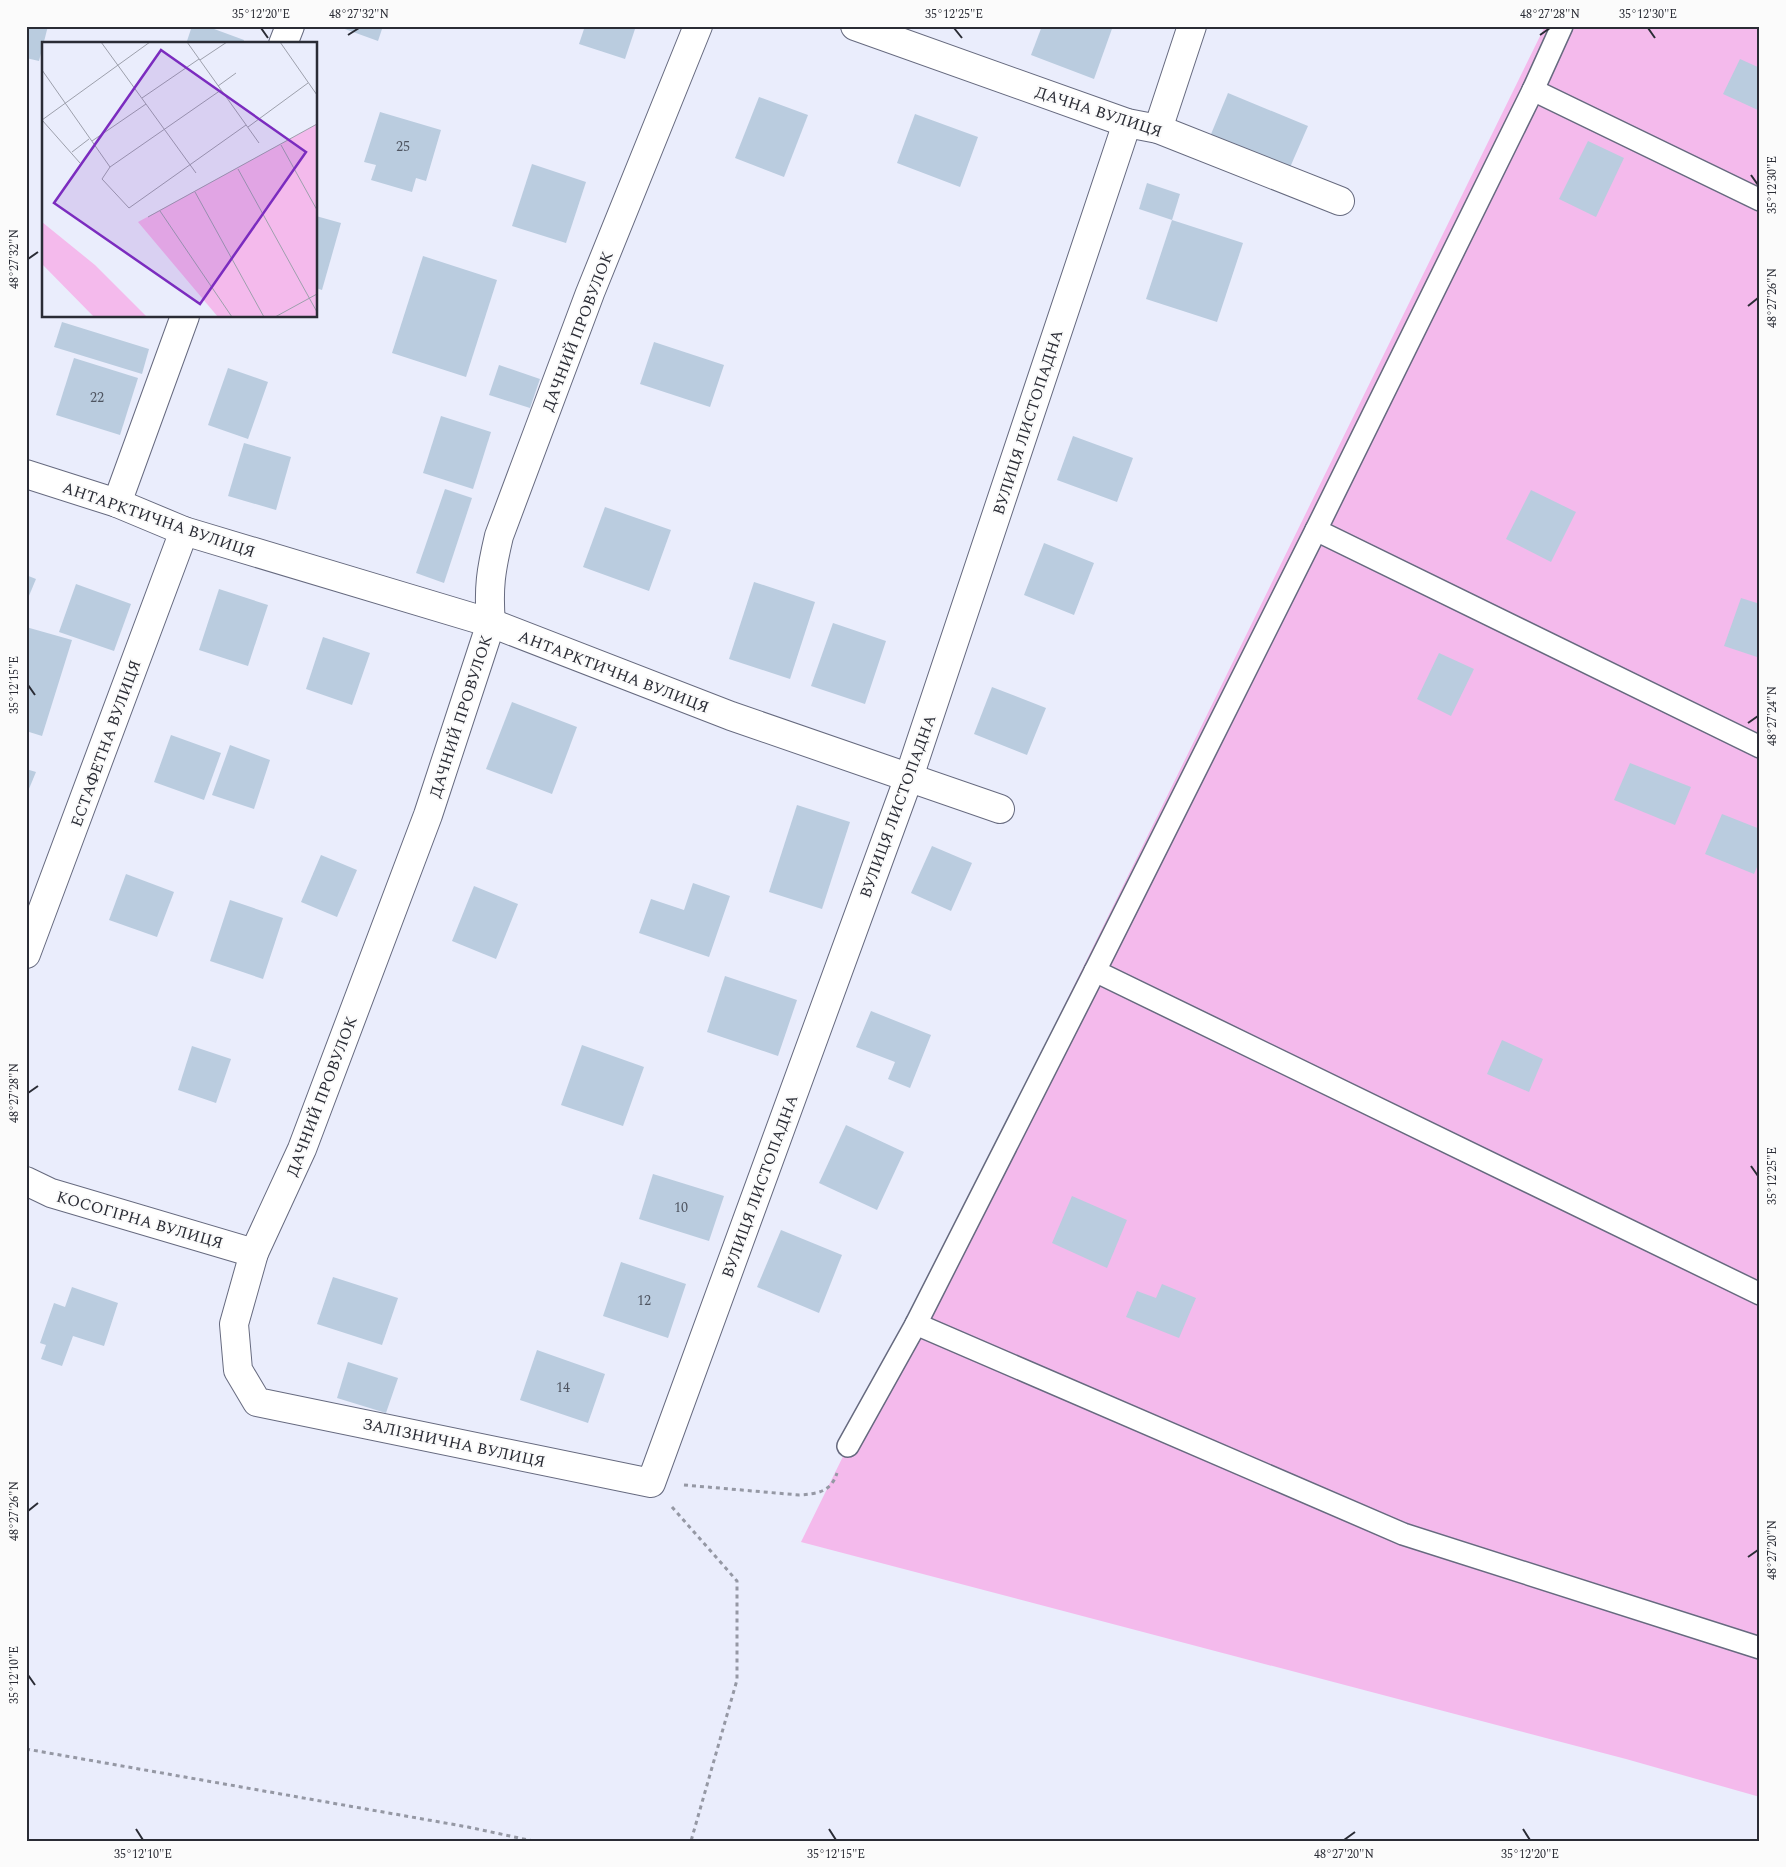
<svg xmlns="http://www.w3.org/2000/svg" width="1786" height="1867" font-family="Spectral,serif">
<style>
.green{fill:#f4baec}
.building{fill:#baccdf}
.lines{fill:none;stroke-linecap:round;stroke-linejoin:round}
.service-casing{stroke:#666a7f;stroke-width:24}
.minor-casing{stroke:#666a7f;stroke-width:30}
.path{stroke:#9598a4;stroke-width:3;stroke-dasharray:4 4;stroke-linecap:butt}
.service{stroke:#fff;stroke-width:21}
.minor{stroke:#fff;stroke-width:28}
.ticks{fill:none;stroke:#2a2c35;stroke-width:2}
.labels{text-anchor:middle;stroke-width:4;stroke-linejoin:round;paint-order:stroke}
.number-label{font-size:14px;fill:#4e5460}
.street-label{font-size:16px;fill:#2a2c35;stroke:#fbfbfb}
.inset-road{fill:none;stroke:#9da0ac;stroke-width:1}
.view{fill:#7b2cbf;fill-opacity:0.15;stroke:#7b2cbf;stroke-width:2.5}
.inset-edge{fill:none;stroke:#2a2c35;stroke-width:2.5}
.neatline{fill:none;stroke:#2a2c35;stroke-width:2}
.ticks-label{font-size:12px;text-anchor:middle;fill:#2a2c35}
</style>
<rect width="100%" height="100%" fill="#eaedfc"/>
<path class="green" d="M1545,26h215v1771l-134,-38 -825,-217z"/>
<g class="building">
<path d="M26,26h22l-9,35 -13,-3z"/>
<path d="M192,26h14l38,14 -1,4h-57z"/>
<path d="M343,26h40l-5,15 -36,-13z"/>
<path d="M585,26h51l-11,33 -46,-15z"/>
<path d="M1042,26h71l-19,53 -63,-24z"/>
<path d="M1740,59l20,9v43l-37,-17z"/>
<path d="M1228,93l80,33 -20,46 -79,-33z"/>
<path d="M759,97l49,18 -24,62 -49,-19z"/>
<path d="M380,112l61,18 -15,51 -10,-3 -4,14 -41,-12 5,-15 -12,-3z"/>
<path d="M915,114l63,23 -18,50 -63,-24z"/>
<path d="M1588,141l36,17 -28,59 -37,-18z"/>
<path d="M532,164l54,18 -20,61 -54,-17z"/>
<path d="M1147,183l33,11 -8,26 -33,-11z"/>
<path d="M316,216l25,7 -19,67 -6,-2z"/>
<path d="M1172,220l71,23 -26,79 -71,-23z"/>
<path d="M423,256l74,24 -31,97 -74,-24z"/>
<path d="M62,322l87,27 -7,25 -88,-27z"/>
<path d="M654,342l70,23 -14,42 -70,-23z"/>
<path d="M74,358l64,20 -18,57 -64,-20z"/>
<path d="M499,365l41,14 -10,29 -41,-13z"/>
<path d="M228,368l40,14 -20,57 -40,-14z"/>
<path d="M441,416l50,16 -18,57 -50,-16z"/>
<path d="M1073,436l60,22 -16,44 -60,-22z"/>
<path d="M244,443l47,14 -15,53 -48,-14z"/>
<path d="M445,489l27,9 -28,85 -28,-10z"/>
<path d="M1531,490l45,22 -25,50 -45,-23z"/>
<path d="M605,507l66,23 -22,61 -66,-24z"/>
<path d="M1044,543l50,20 -20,52 -50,-20z"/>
<path d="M26,575l10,4 -10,24z"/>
<path d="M754,582l61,20 -25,77 -61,-20z"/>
<path d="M76,584l55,20 -17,47 -55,-19z"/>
<path d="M219,589l49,16 -20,61 -49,-16z"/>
<path d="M1741,598l19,6v54l-36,-12z"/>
<path d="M833,623l53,18 -21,63 -54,-18z"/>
<path d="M26,627l46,13 -30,96 -16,-5z"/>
<path d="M323,637l47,16 -18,52 -46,-16z"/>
<path d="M1439,653l35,16 -23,47 -34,-17z"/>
<path d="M992,687l54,21 -19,47 -53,-21z"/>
<path d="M512,702l65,25 -25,67 -66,-25z"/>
<path d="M171,735l50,18 -17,47 -50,-18z"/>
<path d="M230,745l40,15 -16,49 -42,-14z"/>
<path d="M1630,763l61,24 -16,38 -61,-25z"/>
<path d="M26,769l10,3 -10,24z"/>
<path d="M797,805l53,17 -28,87 -53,-17z"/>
<path d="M1722,814l38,15v31l-6,14 -49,-20z"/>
<path d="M932,846l40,17 -21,48 -40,-18z"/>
<path d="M321,855l36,15 -20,47 -36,-15z"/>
<path d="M126,874l48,18 -17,45 -48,-17z"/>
<path d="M693,883l37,13 -21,61 -70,-24 12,-34 33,11z"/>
<path d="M474,886l44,18 -22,55 -44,-18z"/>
<path d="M230,900l53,18 -20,61 -53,-18z"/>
<path d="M725,976l72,24 -19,56 -71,-24z"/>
<path d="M871,1011l60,24 -21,53 -22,-9 7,-17 -39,-15z"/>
<path d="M1502,1040l41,19 -14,33 -42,-18z"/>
<path d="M582,1045l62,22 -21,59 -62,-21z"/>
<path d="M192,1046l39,13 -15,44 -38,-13z"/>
<path d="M846,1125l58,27 -27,58 -58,-27z"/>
<path d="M653,1174l71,22 -15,45 -70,-22z"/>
<path d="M1072,1196l55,24 -20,48 -55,-25z"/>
<path d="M781,1230l61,25 -23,58 -62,-26z"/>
<path d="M621,1262l65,22 -18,54 -65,-22z"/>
<path d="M333,1277l65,21 -16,47 -65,-21z"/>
<path d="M1162,1284l34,14 -17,40 -53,-21 11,-26 19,7z"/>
<path d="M72,1287l46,16 -14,43 -31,-10 -11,30 -21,-7 5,-14 -6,-2 14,-40 11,4z"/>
<path d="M537,1350l68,24 -17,49 -68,-23z"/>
<path d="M348,1362l50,16 -12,35 -49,-15z"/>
</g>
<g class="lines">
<defs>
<g id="service">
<path d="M1533,90l227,110"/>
<path d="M1316,530l444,217"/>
<path d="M1095,971l665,323"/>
<path d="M916,1324l487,210 357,114"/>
<path d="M848,1446l68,-122 179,-353 221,-441 217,-440 29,-64"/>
</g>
<g id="minor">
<path d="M698,26l-108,267 -91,243c-8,34 -11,52 -8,87l-63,192 -126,334 -48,104 -20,71 4,46 19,32 394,81 258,-706 218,-654"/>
<path d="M855,26l272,97 31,6 182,72"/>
<path d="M283,44l7,-18"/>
<path d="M1158,129l34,-103"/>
<path d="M26,474l91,29 67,28 307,92 240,93 269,93"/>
<path d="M117,503l68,-187"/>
<path d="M26,954l158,-423"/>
<path d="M26,1181l25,12 203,60"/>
</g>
</defs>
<use href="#service" class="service-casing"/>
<use href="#minor" class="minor-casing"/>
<g class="path">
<path d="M684,1485l115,10c18,-1 32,-3 38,-22"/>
<path d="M672,1507l65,74v99l-46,161"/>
<path d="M26,1749l442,78 65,14"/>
</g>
<use href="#service" class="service"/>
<use href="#minor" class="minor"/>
</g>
<path class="ticks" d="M261,28l7,10M954,28l8,10M1648,28l7,10M348,35l11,-7M1540,35l10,-7M1751,175l7,10M28,259l10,-7M1748,306l10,-8M28,685l7,10M1748,723l10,-7M28,1093l10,-7M1751,1166l7,10M28,1511l10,-8M1748,1557l10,-7M28,1675l7,10M136,1829l7,11M829,1829l7,11M1523,1829l7,11M1344,1840l11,-8"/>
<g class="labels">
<g class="number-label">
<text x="403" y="151">25</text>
<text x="97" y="402">22</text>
<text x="681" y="1212">10</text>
<text x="644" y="1305">12</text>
<text x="563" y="1392">14</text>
</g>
<g class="street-label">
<text transform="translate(1099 111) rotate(18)" y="6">ДАЧНА ВУЛИЦЯ</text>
<text transform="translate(577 331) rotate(-69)" y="6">ДАЧНИЙ ПРОВУЛОК</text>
<text transform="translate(1027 422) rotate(-72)" y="6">ВУЛИЦЯ ЛИСТОПАДНА</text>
<text transform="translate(159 519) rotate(19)" y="6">АНТАРКТИЧНА ВУЛИЦЯ</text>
<text transform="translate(614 671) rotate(21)" y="6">АНТАРКТИЧНА ВУЛИЦЯ</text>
<text transform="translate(460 716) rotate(-72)" y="6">ДАЧНИЙ ПРОВУЛОК</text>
<text transform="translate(105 743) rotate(-70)" y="6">ЕСТАФЕТНА ВУЛИЦЯ</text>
<text transform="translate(897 806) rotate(-70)" y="6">ВУЛИЦЯ ЛИСТОПАДНА</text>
<text transform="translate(321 1096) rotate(-69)" y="6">ДАЧНИЙ ПРОВУЛОК</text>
<text transform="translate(759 1186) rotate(-70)" y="6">ВУЛИЦЯ ЛИСТОПАДНА</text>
<text transform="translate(140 1219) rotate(16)" y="6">КОСОГІРНА ВУЛИЦЯ</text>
<text transform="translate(454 1442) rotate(12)" y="6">ЗАЛІЗНИЧНА ВУЛИЦЯ</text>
</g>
</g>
<g transform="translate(42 42)">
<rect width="275" height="275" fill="#eaedfc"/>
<path d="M275,82v193h-99l-80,-95zM0,180l53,43 52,52h-53l-52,-53z" fill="#f4baec"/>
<path class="inset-road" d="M59,0l95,131M145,0l72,101M238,0l37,53M158,18l27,-18M0,28l68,97M176,44l18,-13M179,48l-111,77 -8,12 27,29 117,-83M100,56l57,-39M0,78l108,-78M0,78l38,43M206,85l60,-44M50,99l54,-37M239,103l36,65M30,110l17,-13M196,127l79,143M153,150l69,125M118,169l72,106M106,175l169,-93M233,275l42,-23"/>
<path class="view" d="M119,8l145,102 -106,152 -146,-101z"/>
<rect width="275" height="275" class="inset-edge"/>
</g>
<rect width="1786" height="1867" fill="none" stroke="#fbfbfb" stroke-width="55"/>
<rect x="28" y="28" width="1730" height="1812" class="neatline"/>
<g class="ticks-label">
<text x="261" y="18">35°12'20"E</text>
<text x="359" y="18">48°27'32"N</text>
<text x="954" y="18">35°12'25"E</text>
<text x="1550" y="18">48°27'28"N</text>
<text x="1648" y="18">35°12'30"E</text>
<text transform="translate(1772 185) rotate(-90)" y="4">35°12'30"E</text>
<text transform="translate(14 259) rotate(-90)" y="4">48°27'32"N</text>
<text transform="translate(1772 298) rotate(-90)" y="4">48°27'26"N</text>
<text transform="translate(14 685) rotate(-90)" y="4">35°12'15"E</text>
<text transform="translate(1772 716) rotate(-90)" y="4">48°27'24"N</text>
<text transform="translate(14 1093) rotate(-90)" y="4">48°27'28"N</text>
<text transform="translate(1772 1176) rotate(-90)" y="4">35°12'25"E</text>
<text transform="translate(14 1511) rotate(-90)" y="4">48°27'26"N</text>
<text transform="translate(1772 1550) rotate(-90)" y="4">48°27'20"N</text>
<text transform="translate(14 1675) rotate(-90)" y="4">35°12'10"E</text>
<text x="143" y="1858">35°12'10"E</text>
<text x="836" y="1858">35°12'15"E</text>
<text x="1344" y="1858">48°27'20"N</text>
<text x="1530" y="1858">35°12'20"E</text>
</g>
</svg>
